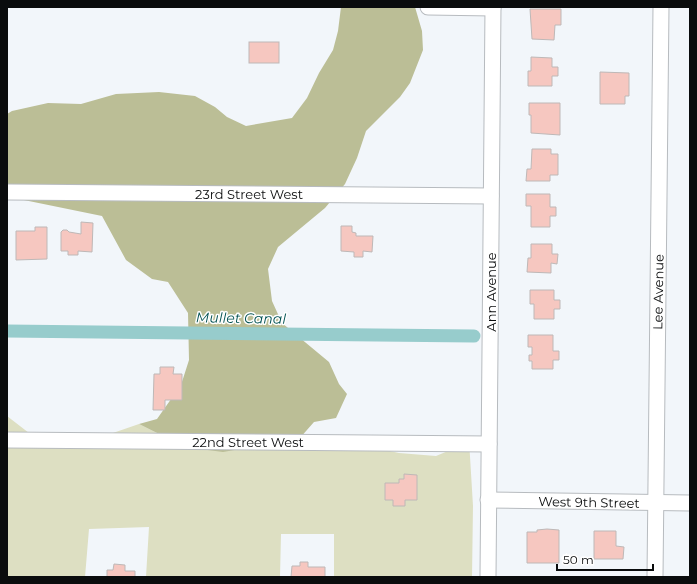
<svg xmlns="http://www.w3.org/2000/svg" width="697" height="584" font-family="Montserrat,sans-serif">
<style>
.green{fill:#dddfc2}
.forest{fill:#bbbe96}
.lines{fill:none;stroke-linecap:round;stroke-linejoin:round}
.canal{stroke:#97cccc;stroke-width:13}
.building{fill:#f6c7c0;stroke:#beb8b7}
.minor-casing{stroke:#b7bbbf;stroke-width:17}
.minor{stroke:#fff;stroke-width:15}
.labels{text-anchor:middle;stroke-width:3;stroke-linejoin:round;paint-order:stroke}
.street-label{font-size:13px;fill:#0a0c0d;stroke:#fff}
.water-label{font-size:14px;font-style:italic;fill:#005152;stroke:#fff}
</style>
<rect width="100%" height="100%" fill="#f2f6fa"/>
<path class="green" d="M7,416l22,17 81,1 29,-10 46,23 191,1 23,5 37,3 12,-5 21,-11 4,66 -1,71h-138v-43h-53l-1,43h-134l3,-50 -60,2 -4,48h-78z"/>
<path class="forest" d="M341,7h74l7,24 1,19 -13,33 -10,14 -34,34 -9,27 -12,26 -20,24 -47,39 -10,22 4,32 10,22 47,39 10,22 8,10 -11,24 -22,4 -15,17 -76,13 -38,-5 -46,-23 18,-5 24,-34 8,-25 -1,-47 -20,-31 -16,-3 -26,-19 -24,-44 -83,-17 -12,-10v-75l5,-3 36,-8 33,1 35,-10 43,-2 36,4 20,11 12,10 19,9 46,-8 15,-20 12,-25 14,-23 5,-19z"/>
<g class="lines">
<path class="canal" d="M7,331l467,5"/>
</g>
<g class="building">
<path d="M530,9h31v16h-6l-1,15 -22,-1z"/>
<rect x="249" y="42" width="30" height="21"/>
<path d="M531,57l21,1v9h6v9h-6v10h-24v-15h3z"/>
<path d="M600,72l29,1v23h-4v8h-25z"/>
<path d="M529,103h31v32l-29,-2v-18h-2z"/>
<path d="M532,149h19v5h7v21h-8v6h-24l1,-12h4z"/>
<path d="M526,194h24v13h6v9h-6v11h-19v-21h-5z"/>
<path d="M81,222l12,1 -1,29 -14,-1v4h-10v-4h-7v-19l2,-2h4l2,2 12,2z"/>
<path d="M341,226h11v6l4,1v3h17l-1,16 -9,-1v6h-9v-5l-13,-1z"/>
<path d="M35,227h12v32l-31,1v-29h19z"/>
<path d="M531,244h21v10h6l-1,10 -6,-1v10l-24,-1 1,-14h3z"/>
<path d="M530,290h24v10h6v9h-6v10h-20v-15h-4z"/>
<path d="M528,335h25v16h6v9h-6v9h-21v-8h-3v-6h3v-8h-4z"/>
<path d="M160,367h14l-1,7h9v26h-17v10h-12l1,-36h6z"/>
<path d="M404,474l13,1v25h-12v6h-12v-6h-8v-17h14v-4h5z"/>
<path d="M547,529l12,1v33h-32v-31h10v-2z"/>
<path d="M594,531h22v15l8,1 -1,12h-29z"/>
<path d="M300,562h8v5h17v10h-34l1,-11h8z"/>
<path d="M114,564l11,1v6h10v6h-28v-7h6z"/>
</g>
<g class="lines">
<defs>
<g id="minor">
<path d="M428,7l65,1"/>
<path d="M7,192l484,4"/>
<path d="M7,440l482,4"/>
<path d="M488,500l202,3"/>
<path d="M488,577l5,-570"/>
<path d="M655,577l6,-570"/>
</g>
</defs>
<use href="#minor" class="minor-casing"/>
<use href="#minor" class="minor"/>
</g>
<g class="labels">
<g class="street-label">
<text x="249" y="199">23rd Street West</text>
<text transform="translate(491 292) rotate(-90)" y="5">Ann Avenue</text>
<text transform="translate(658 292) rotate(-89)" y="5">Lee Avenue</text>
<text x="248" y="447">22nd Street West</text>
<text transform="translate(589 502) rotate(1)" y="5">West 9th Street</text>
</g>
<g class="water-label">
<text transform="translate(241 318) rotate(1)" y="5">Mullet Canal</text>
</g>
</g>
<rect width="697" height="584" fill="none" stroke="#0a0c0d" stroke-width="16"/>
<path d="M557 564v6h96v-6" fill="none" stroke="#0a0c0d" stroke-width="2"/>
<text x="563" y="564" font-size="12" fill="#0a0c0d" stroke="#ffffff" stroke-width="3" paint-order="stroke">50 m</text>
</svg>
